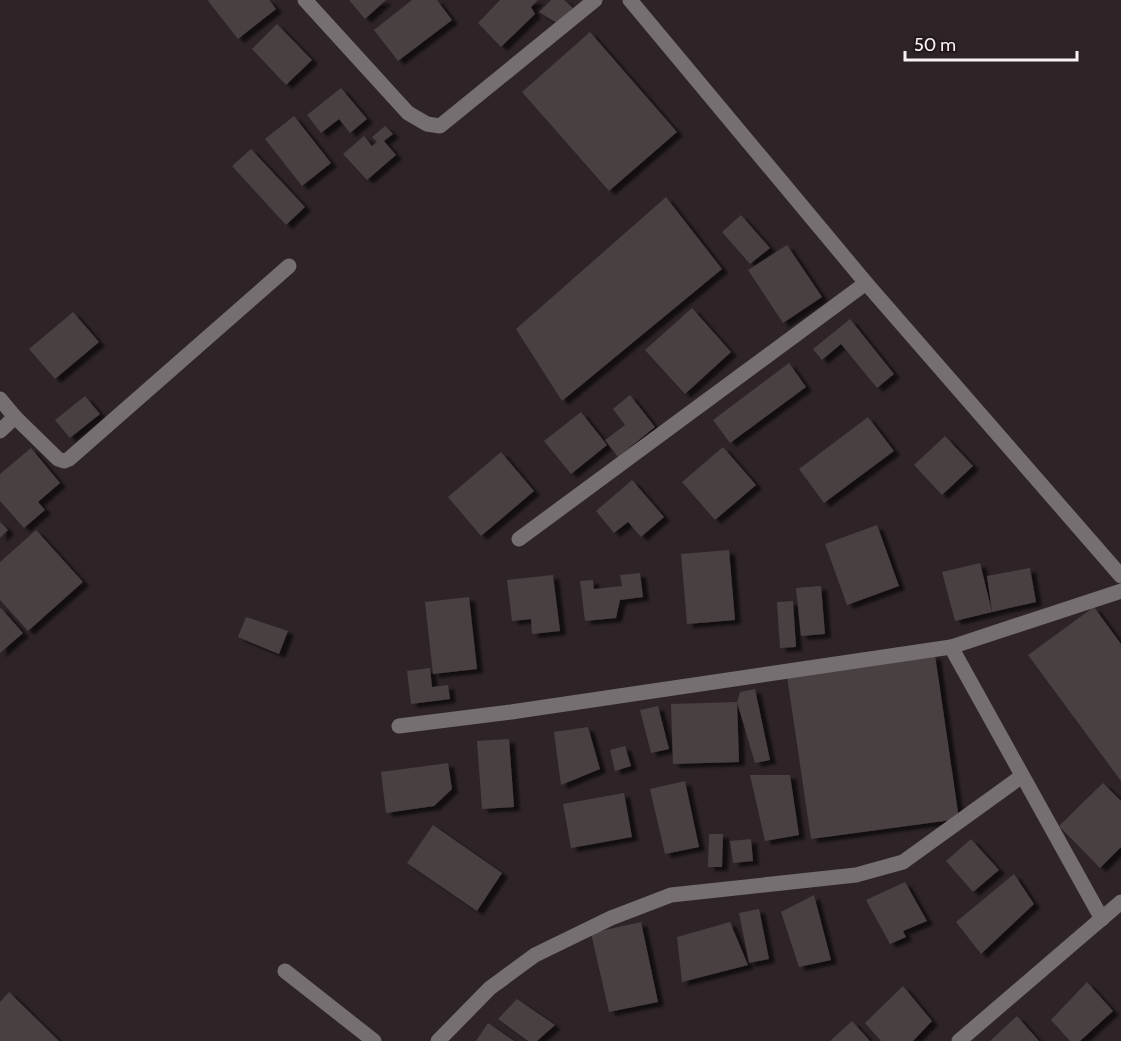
<svg xmlns="http://www.w3.org/2000/svg" width="1121" height="1041" font-family="Cabin,sans-serif">
<style>
.building{fill:#4a3f43;filter:url(#shadow)}
.lines{fill:none;stroke-linecap:round;stroke-linejoin:round}
.minor{stroke:#756f71;stroke-width:15}
.tertiary{stroke:#756f71;stroke-width:15}
</style>
<defs>
<filter id="shadow"><feDropShadow dx="6" dy="4" stdDeviation="1.5" flood-color="#0009"/></filter>
</defs>
<rect width="100%" height="100%" fill="#2e2428"/>
<g class="building">
<path d="M209,0h60l7,9 -38,30 -30,-38z"/>
<path d="M349,0h37l-21,19z"/>
<path d="M412,0h25l15,20 -54,41 -24,-31z"/>
<path d="M500,0h38l-7,7 4,7 -34,33 -23,-24z"/>
<path d="M551,0h13l9,8 -16,15 -18,-11z"/>
<path d="M277,24l35,36 -26,25 -34,-36z"/>
<path d="M590,32l87,100 -68,59 -87,-99z"/>
<path d="M341,88l26,31 -17,14 -11,-14 -18,14 -14,-18z"/>
<path d="M294,116l37,47 -29,23 -37,-47z"/>
<path d="M385,126l8,8 -9,7 12,14 -29,25 -24,-26 21,-18 8,10 5,-4 -5,-5z"/>
<path d="M251,149l54,58 -19,18 -54,-59z"/>
<path d="M666,197l56,72 -160,132 -46,-72z"/>
<path d="M741,215l29,33 -20,16 -28,-32z"/>
<path d="M787,245l35,52 -39,26 -35,-53z"/>
<path d="M692,308l39,44 -46,42 -40,-44z"/>
<path d="M73,312l26,30 -44,37 -26,-30z"/>
<path d="M850,319l44,55 -17,14 -36,-44 -19,16 -9,-11z"/>
<path d="M789,363l17,24 -76,56 -17,-23z"/>
<path d="M630,395l25,32 -37,30 -13,-17 20,-15 -12,-16z"/>
<path d="M85,396l15,18 -30,24 -15,-18z"/>
<path d="M581,412l26,33 -36,29 -27,-33z"/>
<path d="M868,417l26,34 -70,52 -25,-34z"/>
<path d="M945,436l28,30 -31,29 -28,-30z"/>
<path d="M723,447l33,38 -41,35 -33,-38z"/>
<path d="M31,448l29,35 -22,19 7,8 -21,18 -24,-27v-27z"/>
<path d="M501,452l33,39 -53,45 -33,-39z"/>
<path d="M632,480l32,37 -23,20 -13,-15 -14,11 -18,-22z"/>
<path d="M0,522l8,8 -8,8z"/>
<path d="M877,525l22,61 -52,19 -22,-61z"/>
<path d="M36,530l47,52 -55,49 -28,-31v-38z"/>
<path d="M729,550l6,70 -48,4 -6,-70z"/>
<path d="M980,563l12,49 -37,9 -13,-49z"/>
<path d="M1030,568l6,34 -44,10 -5,-36z"/>
<path d="M640,573l3,24 -23,3 -4,18 -31,3 -5,-40 13,-1 1,9 28,-3 -2,-11z"/>
<path d="M553,575l7,56 -28,3 -1,-15 -19,2 -5,-41z"/>
<path d="M821,586l4,48 -24,2 -5,-48z"/>
<path d="M469,597l8,72 -44,5 -8,-72z"/>
<path d="M793,601l3,46 -16,1 -3,-46z"/>
<path d="M0,607l23,26 -23,20z"/>
<path d="M1094,607l27,37v137l-93,-126z"/>
<path d="M246,617l42,14 -9,23 -41,-17z"/>
<path d="M935,655l24,164 -148,20 -24,-163z"/>
<path d="M430,668l2,19 16,-2 2,14 -39,5 -4,-33z"/>
<path d="M755,689l15,71 -15,3 -18,-61 3,-10z"/>
<path d="M737,702l2,60 -66,2 -2,-60z"/>
<path d="M658,706l11,43 -18,4 -11,-43z"/>
<path d="M588,727l12,42 -39,16 -7,-53z"/>
<path d="M509,739l5,68 -32,2 -5,-68z"/>
<path d="M625,746l6,20 -16,5 -5,-21z"/>
<path d="M448,763l4,26 -18,17 -48,7 -5,-41z"/>
<path d="M750,775h40l9,60 -34,6z"/>
<path d="M685,781l14,66 -34,7 -15,-65z"/>
<path d="M1103,783l18,18v46l-21,21 -41,-42z"/>
<path d="M624,793l8,44 -61,11 -8,-44z"/>
<path d="M433,825l69,48 -25,38 -70,-48z"/>
<path d="M709,834h14l-1,33h-14z"/>
<path d="M751,839l2,22 -20,2 -3,-22z"/>
<path d="M971,839l28,31 -26,22 -27,-31z"/>
<path d="M1014,874l20,30 -53,50 -25,-32z"/>
<path d="M905,882l22,39 -24,10 3,6 -16,7 -24,-44z"/>
<path d="M814,895l17,65 -32,7 -18,-55z"/>
<path d="M759,909l10,50 -20,4 -10,-50z"/>
<path d="M641,922l17,80 -49,10 -18,-79z"/>
<path d="M730,922l18,43 -66,17 -5,-45z"/>
<path d="M1087,982l26,29 -33,30h-10l-19,-21z"/>
<path d="M903,986l29,35 -19,20h-32l-16,-18z"/>
<path d="M9,992l50,49h-59v-39z"/>
<path d="M517,999l38,26 -18,16h-9l-30,-22z"/>
<path d="M1017,1016l22,25h-49z"/>
<path d="M852,1021l18,20h-40z"/>
<path d="M488,1023l26,18h-38z"/>
</g>
<g class="lines">
<g class="minor">
<path d="M305,0l103,113 19,11 13,2 155,-126"/>
<path d="M0,399l15,18 43,42 6,2 5,-2 220,-193"/>
<path d="M0,431l15,-14"/>
<path d="M519,539l347,-256"/>
<path d="M951,647l151,272"/>
<path d="M399,726l112,-14 440,-65 170,-56"/>
<path d="M285,971l89,70"/>
<path d="M438,1041l52,-53 45,-33 76,-37 60,-23 185,-20 47,-13 119,-86"/>
</g>
<g class="tertiary">
<path d="M630,0l236,283 255,293"/>
<path d="M959,1041l162,-139"/>
</g>
</g>
<path d="M905 51v9h172v-9" fill="none" stroke="#f9f2f4" stroke-width="3"/>
<text x="914" y="51" font-size="18" fill="#f9f2f4" stroke="#241a1e" stroke-width="4.5" paint-order="stroke">50 m</text>
</svg>
